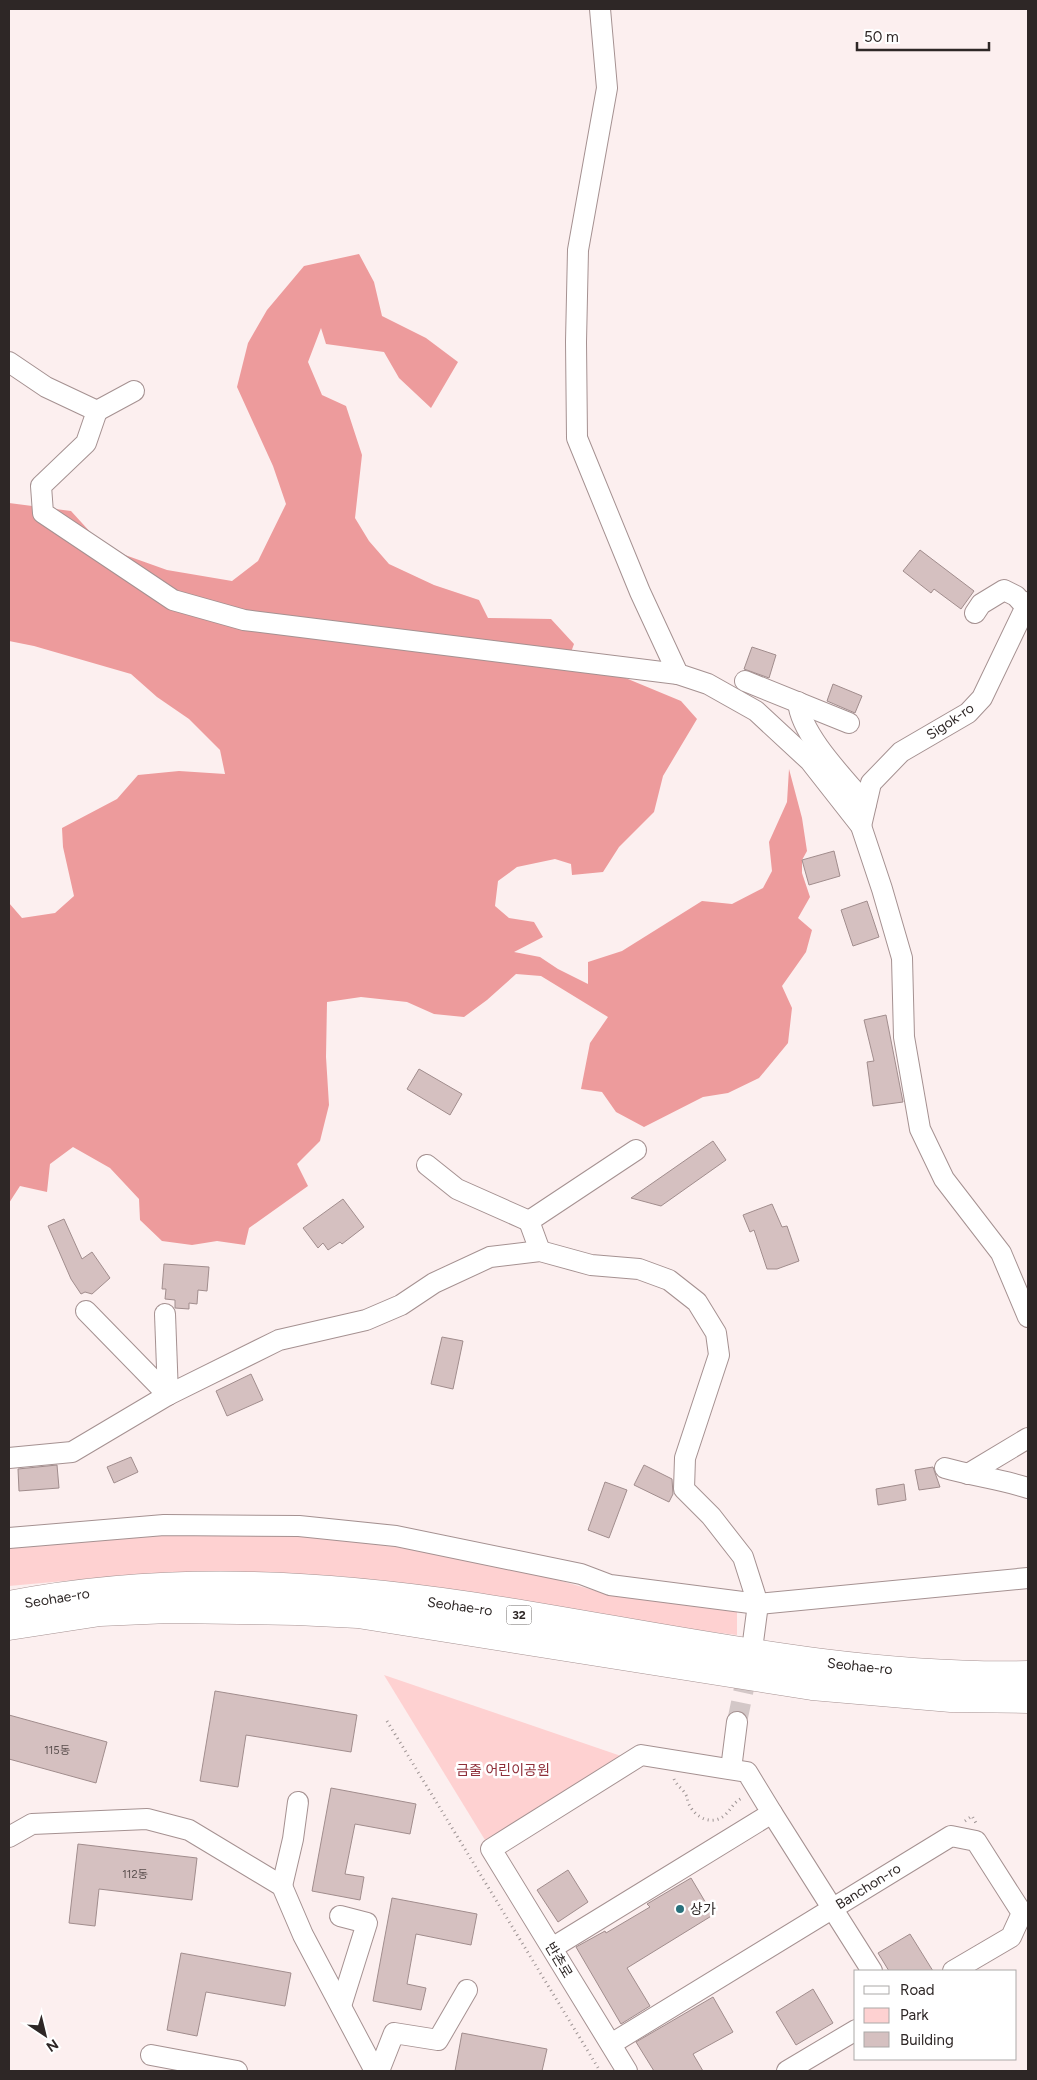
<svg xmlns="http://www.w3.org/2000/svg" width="1037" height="2080" font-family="Figtree,'Noto Sans KR',sans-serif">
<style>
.green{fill:#fed1d1}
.forest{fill:#ed9b9c}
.building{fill:#d5c0c0;stroke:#a18d8d}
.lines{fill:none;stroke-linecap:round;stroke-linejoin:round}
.minor-tunnel{stroke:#d3c7c7;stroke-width:20;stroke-dasharray:20 10;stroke-linecap:butt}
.minor-casing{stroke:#a59191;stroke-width:22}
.highway-casing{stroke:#a59191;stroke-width:29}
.path{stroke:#9e9494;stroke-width:3;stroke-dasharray:1 4;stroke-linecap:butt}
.minor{stroke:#fff;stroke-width:20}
.highway{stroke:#fff;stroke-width:28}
.poi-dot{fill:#29717c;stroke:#fff;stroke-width:2}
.labels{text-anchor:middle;stroke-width:5;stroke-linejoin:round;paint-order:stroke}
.number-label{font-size:11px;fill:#584d4c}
.shield{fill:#fff;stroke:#6d6867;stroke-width:1}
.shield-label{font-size:12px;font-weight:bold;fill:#2e2726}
.street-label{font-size:14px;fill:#2e2726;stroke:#fff}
.park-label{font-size:14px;fill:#8e2e38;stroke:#fff}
.poi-label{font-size:14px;fill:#2e2726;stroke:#fff;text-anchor:start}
</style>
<rect width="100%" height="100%" fill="#fcefef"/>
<g class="green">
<path d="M319,1531l211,41 70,20 137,15v28l-66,-8 -170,-29 -162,-22 -242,2 -88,8v-42l82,-2 71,-10z"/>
<path d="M384,1675l240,82 -139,83z"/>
</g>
<path class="forest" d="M359,254l15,28 8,34 44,22 32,24 -27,46 -32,-30 -15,-26 -58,-8 -5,-16 -13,34 14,33 24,11 16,49 -7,63 14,23 20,23 45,21 45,15 9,18 63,1 23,25 -4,11 111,46 16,18 -34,57 -9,36 -35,35 -16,25 -31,3 -1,-11 -16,-5 -38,8 -19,14 -3,25 14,12 25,4 9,15 -29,15 26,5 18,12 30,15v-22l34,-11 80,-50 30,3 31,-16 9,-17 -3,-29 18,-40 2,-33 13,49 5,33 -5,9v13l8,24 -12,21 14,12 -6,22 -24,34 10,22 -4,35 -29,35 -31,15 -25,4 -59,30 -28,-15 -14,-20 -21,-3 9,-46 18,-26 -67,-41 -25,-2 -29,26 -23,17 -30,-3 -27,-12 -46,-5 -34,5 -1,55 3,48 -9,36 -23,23 11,22 -59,42 -4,17 -28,-4 -25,4 -30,-4 -22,-21 -1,-21 -29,-31 -37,-21 -23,17 -3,28 -27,-6 -11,17v-300l13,15 33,-5 19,-17 -11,-49 -1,-19 55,-29 21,-24 41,-4 46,3 -5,-24 -31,-31 -32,-22 -26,-23 -97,-28 -25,-5v-138l62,8 21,23 33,21 42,15 65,11 26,-20 28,-57 -13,-38 -36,-79 11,-44 19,-33 37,-44z"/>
<g class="building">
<path d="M920,550l54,41 -13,18 -27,-20 -3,4 -28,-22z"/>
<path d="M752,647l24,8 -7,23 -25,-9z"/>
<path d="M833,684l29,12 -7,17 -28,-12z"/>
<path d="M834,851l6,25 -31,9 -7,-25z"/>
<path d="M867,901l12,36 -26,9 -12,-36z"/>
<path d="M886,1015l17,87 -30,4 -6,-44 7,-1 -10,-41z"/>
<path d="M419,1069l43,25 -12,21 -43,-26z"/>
<path d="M713,1141l13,19 -65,46 -30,-8z"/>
<path d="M343,1199l21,28 -22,17 -2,-2 -12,8 -5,-7 -5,5 -15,-20z"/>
<path d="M772,1204l10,23 5,-1 12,35 -22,8h-10l-13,-39 -4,2 -7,-17z"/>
<path d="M64,1219l18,40 10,-7 18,26 -18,16 -7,-2 -4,2 -10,-15 -23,-53z"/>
<path d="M164,1264l45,3 -2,24 -9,-1 -1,14 -8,-1v6l-14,-1v-8l-10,-1 1,-10h-4z"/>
<path d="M442,1337l21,4 -10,48 -22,-5z"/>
<path d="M251,1374l12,26 -36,16 -11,-25z"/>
<path d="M131,1457l7,15 -24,11 -7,-16z"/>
<path d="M57,1465l2,23 -40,3 -1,-22z"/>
<path d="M644,1465l28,14 1,15 -4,8 -35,-17z"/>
<path d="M933,1467l7,20 -21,3 -4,-20z"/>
<path d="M605,1482l22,8 -18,48 -21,-8z"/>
<path d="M904,1484l2,16 -28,5 -2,-16z"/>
<path d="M215,1691l142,24 -6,37 -105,-17 -8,52 -38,-6z"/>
<path d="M9,1715l98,27 -11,41 -87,-24z"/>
<path d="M331,1788l85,16 -6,30 -55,-10 -10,50 19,3 -4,23 -48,-9z"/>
<path d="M78,1844l119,14 -5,42 -93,-11 -4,37 -26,-3z"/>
<path d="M568,1870l20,32 -30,20 -21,-32z"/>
<path d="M691,1878l22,37 -86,53 23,38 -29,18 -45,-77 29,-16 1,2 44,-26 -3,-3z"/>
<path d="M392,1898l85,16 -6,31 -55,-11 -9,50 19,4 -5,22 -48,-9z"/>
<path d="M910,1934l23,37h-44l-11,-18z"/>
<path d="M181,1953l110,20 -6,33 -79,-14 -9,44 -30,-6z"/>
<path d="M813,1989l20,34 -37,22 -20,-33z"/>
<path d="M713,1997l20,35 -40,22 10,17h-49l-18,-29z"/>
<path d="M462,2033l85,16 -5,22h-87z"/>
</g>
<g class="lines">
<path class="minor-tunnel" d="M737,1722l12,-58"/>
<defs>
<g id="minor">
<path d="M600,9l7,79 -29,162 -2,92 1,96 63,154 38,82 30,10 48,27 54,50 51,65 21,63 20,69 2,79 16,92 24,50 57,74 27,64"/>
<path d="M9,362l37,25 51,24 -11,32 -45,43 2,27 130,87 71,20 434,54"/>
<path d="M97,411l37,-20"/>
<path d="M975,613l6,-9 23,-14 12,6 10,11"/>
<path d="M745,681l104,42"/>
<path d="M798,702c3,33 46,76 68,102"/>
<path d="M861,826l10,-43 30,-31 67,-39 14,-15 46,-96"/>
<path d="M427,1165l30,24 72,32"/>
<path d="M540,1251l-11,-30 107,-71"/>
<path d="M86,1311l82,84"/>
<path d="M165,1314l3,81"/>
<path d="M9,1458l63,-6 96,-57 111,-55 87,-20 35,-15 33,-22 56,-26 50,-6 51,14 48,4 30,11 28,22 19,31 3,22 -34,103 -1,31 27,27 32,41 15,47 -5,38"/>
<path d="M945,1468c28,8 55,11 83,20"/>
<path d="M968,1474l60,-36"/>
<path d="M9,1538l155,-13 135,1 97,10 185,38 29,11 148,19 270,-26"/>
<path d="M731,1769l6,-47"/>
<path d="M772,1813l100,158"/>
<path d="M9,1837l23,-13 115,-5 42,11 93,56 21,49 72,136"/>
<path d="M282,1886l11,-47 5,-37"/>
<path d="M340,1916l27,7 -26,83"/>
<path d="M552,1948l220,-135 -25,-41 -106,-17 -150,94 136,222"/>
<path d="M611,2044l340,-208 25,5 46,72 -11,24 -58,34"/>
<path d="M151,2055l86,16"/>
<path d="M379,2071l15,-38 44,7 29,-50"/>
<path d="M787,2071l69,-41"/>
</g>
<g id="highway">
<path d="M9,1605c154,-30 307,-22 462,1 185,28 369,73 557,69"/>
<path d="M9,1626l91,-14 69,-3 127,2 62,3 454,72 139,12 77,1"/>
</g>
</defs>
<use href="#minor" class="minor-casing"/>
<use href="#highway" class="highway-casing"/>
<g class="path">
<path d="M387,1721l213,350"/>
<path d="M674,1779c3,7 9,10 12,16 2,3 1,3 2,7 6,16 25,25 38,12 6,-6 8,-12 16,-16"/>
<path d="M965,1821l7,-5 4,7"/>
</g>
<use href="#minor" class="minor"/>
<use href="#highway" class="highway"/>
</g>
<circle class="poi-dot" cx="680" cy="1909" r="5"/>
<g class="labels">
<g class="number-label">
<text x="57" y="1754">115동</text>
<text x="135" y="1878">112동</text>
</g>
<rect class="shield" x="506.5" y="1605.5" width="25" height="19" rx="4"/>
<g class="shield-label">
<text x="519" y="1619">32</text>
</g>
<g class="street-label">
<text transform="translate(950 721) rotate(-34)" y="5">Sigok-ro</text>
<text transform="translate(57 1598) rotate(-9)" y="5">Seohae-ro</text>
<text transform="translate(460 1606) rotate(8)" y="5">Seohae-ro</text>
<text transform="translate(860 1666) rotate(6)" y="5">Seohae-ro</text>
<text transform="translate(868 1886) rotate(-32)" y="5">Banchon-ro</text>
<text transform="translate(559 1960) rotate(59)" y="5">반촌로</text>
</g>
<g class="park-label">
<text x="503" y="1775">금줄 어린이공원</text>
</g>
<g class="poi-label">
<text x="690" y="1914">상가</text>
</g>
</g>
<rect width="1037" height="2080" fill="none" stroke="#2e2726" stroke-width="20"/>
<rect x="854" y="1970" width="162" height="90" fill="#ffffff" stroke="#aba9a8"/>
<rect x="864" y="1986" width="25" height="8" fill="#ffffff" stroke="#aba9a8"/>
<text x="900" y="1995" font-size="15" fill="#2e2726">Road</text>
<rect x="864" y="2008" width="25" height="15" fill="#fed1d1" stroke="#aba9a8"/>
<text x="900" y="2020" font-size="15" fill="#2e2726">Park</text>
<rect x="864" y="2032" width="25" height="15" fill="#d5c0c0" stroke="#aba9a8"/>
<text x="900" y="2045" font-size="15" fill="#2e2726">Building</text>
<g transform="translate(45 2035) rotate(145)" stroke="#ffffff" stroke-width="4" paint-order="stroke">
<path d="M0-4L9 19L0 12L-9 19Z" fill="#2e2726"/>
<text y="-8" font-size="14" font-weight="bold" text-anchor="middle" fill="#2e2726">N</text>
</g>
<path d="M857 42v8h132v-8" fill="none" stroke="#2e2726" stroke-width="2.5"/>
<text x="864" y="42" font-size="15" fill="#2e2726" stroke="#ffffff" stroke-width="4" paint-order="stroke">50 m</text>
</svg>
